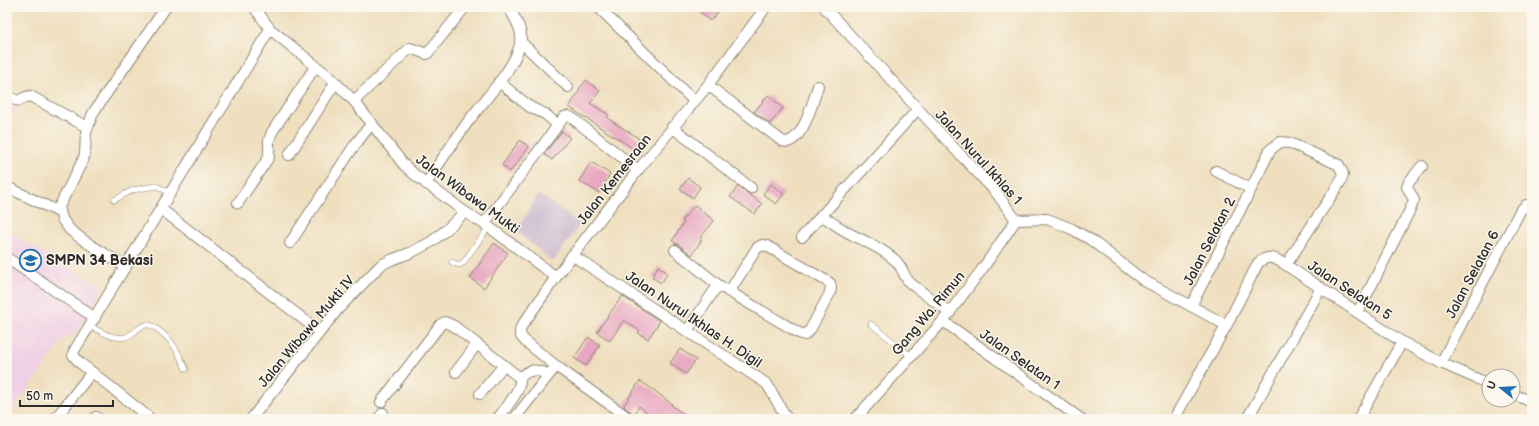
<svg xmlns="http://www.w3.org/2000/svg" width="1539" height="426" font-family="'Balsamiq Sans',sans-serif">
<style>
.built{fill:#f0d0e4}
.industrial{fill:#cebed1}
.building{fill:#e8a6c0}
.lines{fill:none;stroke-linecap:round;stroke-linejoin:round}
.lane-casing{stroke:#8d8575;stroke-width:6}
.street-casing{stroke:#8d8575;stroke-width:12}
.lane{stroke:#fff;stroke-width:5}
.street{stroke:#fff;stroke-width:10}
.labels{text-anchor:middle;stroke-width:3;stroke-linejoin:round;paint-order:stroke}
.street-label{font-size:14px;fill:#2b2b2b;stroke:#fbf7ec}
.poi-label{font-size:14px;font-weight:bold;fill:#2b2b2b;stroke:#fbf7ec;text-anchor:start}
</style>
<rect width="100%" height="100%" fill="#fbf7ec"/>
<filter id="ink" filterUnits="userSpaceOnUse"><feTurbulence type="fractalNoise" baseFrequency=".025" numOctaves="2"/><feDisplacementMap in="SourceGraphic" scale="8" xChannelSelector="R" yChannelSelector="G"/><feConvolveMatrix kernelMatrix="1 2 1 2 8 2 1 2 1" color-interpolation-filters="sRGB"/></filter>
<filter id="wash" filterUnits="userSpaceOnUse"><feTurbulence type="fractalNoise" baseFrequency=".012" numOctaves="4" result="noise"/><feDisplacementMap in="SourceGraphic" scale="16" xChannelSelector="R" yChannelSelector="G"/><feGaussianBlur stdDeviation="0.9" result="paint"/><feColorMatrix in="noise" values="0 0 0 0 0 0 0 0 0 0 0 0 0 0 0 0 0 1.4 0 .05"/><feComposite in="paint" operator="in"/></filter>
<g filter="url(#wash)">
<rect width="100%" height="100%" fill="#efdfbf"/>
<g class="built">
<path d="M7,103l10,5 -10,17z"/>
<path d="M7,232l96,55 -29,51 -7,-4 -60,85z"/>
</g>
<path class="industrial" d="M539,194l41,30 -27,38 -37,-31z"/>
<g id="blocks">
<g class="building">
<path d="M695,7h28l-13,14z"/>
<path d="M586,80l14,11 -10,12 19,12 -2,3 39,25 -6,10 -71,-46 11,-17 -1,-1z"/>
<path d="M768,95l15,13 -13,16 -16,-12z"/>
<path d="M562,131l8,7 -18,22 -8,-6z"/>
<path d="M520,140l9,7 -19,25 -8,-7z"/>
<path d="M591,162l19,12 -11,19 -20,-12z"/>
<path d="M688,178l12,9 -7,11 -13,-9z"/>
<path d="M771,184l13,10 -8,10 -13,-10z"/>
<path d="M738,186l24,18 -7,10 -25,-17z"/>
<path d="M695,205l19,16 -14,17 2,1 -10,16 -13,-10 -7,-4 12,-19 -2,-2z"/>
<path d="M494,243l14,10 -24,35 -14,-10z"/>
<path d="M658,266l10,7 -7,10 -9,-6z"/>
<path d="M622,296l38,25 -12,18 -10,-6 2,-2 -16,-11 -14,21 -13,-9z"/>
<path d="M588,337l12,8 -14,21 -12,-8z"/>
<path d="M680,349l16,11 -10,14 -16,-11z"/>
<path d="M640,381l15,10 17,13 -1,1 19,14h-35l-16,-13 -5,8 -9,-6 -1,-3z"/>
</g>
</g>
</g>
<g filter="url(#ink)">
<use href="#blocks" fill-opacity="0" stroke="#8d8575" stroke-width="1"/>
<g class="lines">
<defs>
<g id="lane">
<path d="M114,200l19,-10 23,-4 15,7"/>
<path d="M452,262l7,3 4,-2 26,-36"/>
<path d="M871,324l40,32"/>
<path d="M90,326c10,5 23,14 35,11 8,-1 13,-11 21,-12 4,-1 8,2 11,4 17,12 20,22 29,40"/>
</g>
<g id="street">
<path d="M254,7l16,22 62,50 22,22 50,64 11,10 50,37 24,15 67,50"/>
<path d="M598,7l96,94"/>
<path d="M824,7l130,141 41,43 21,29 31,-1 25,10 19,11 52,40 83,45"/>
<path d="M520,41l48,46"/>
<path d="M499,82l31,25 15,7 13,11"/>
<path d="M708,85l74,56 4,1c18,-2 27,-41 32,-56"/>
<path d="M7,96c17,9 10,2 23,0l57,31"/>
<path d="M354,101l56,-53 17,6 38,-47"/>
<path d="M672,127l79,61"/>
<path d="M289,155l46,-72"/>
<path d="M1216,171l35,18 19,-39 10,-8 10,1 49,22 4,9 -2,7 -55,84"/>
<path d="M426,184c13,-21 27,-41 41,-61 16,-22 52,-58 54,-85 1,-10 -8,-22 -12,-31"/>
<path d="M7,187l52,25"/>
<path d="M238,203l31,-46v-17l3,-8 43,-65"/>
<path d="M161,209l159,123"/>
<path d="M821,215c9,6 17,12 26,17 16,9 34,15 48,28 8,7 8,16 15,23l40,30"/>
<path d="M484,224l80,-107 4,-1 4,2 66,52"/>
<path d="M802,237l116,-128"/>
<path d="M290,243l64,-97 18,-23"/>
<path d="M675,250l43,35"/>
<path d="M572,255l195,129 20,35"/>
<path d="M7,258l88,60"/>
<path d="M126,267l-40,-25 -16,-12 -8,-11 -3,-12 24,-47 2,-6 1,-21 7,-20 73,-106"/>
<path d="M1191,306l60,-117"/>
<path d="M1358,312l52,-102 4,-10 -7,-13 2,-5 13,-16"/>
<path d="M943,321l138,98"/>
<path d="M687,331l31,-46 81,48 6,2 5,-5 20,-37 1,-5 -1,-5 -63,-37 -5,-1 -5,3 -28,44"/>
<path d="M1441,363l79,-152 6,-6 6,2"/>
<path d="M456,372l21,-28"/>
<path d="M520,378c10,-11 16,-8 29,-4"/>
<path d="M480,394l24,-29"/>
<path d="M1513,394l19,8"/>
<path d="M381,402l60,-78 4,-2 9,4 66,52c2,12 -15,31 -23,41"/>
<path d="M96,417l3,2"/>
<path d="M55,419l37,-47"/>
<path d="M151,419l-72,-57 -6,-7 1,-4 196,-322"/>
<path d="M251,419l88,-111 42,-43 10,-5 19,-7 21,-11 15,-12 19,-18"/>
<path d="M378,419l5,-6"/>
<path d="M514,419l42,-53"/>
<path d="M630,419l-74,-53 -31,-25c-5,-5 -6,-8 -4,-14l35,-50 82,-107 70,-85 58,-78"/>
<path d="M855,419l88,-98 40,-53 33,-48"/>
<path d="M1174,419l56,-100 28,-56c11,-9 17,-5 28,2l116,77 39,21 48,21"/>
<path d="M1247,419l74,-131"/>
<path d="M1358,419l44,-77"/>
</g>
</defs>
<use href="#lane" class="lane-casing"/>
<use href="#street" class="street-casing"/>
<use href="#lane" class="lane"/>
<use href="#street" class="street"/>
</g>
</g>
<defs>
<symbol id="school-ring" viewBox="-11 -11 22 22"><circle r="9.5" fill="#fbf7ec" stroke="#1f6fb2" stroke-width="1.5"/><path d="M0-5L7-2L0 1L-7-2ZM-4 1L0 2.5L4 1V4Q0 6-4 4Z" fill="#1f6fb2"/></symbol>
</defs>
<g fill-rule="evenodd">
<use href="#school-ring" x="18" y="248" width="25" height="25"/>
</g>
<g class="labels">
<g class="street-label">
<text transform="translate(979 157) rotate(48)" y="5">Jalan Nurul Ikhlas 1</text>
<text transform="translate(614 179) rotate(-52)" y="5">Jalan Kemesraan</text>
<text transform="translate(468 194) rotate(36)" y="5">Jalan Wibawa Mukti</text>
<text transform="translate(1209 241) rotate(-63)" y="5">Jalan Selatan 2</text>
<text transform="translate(1472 274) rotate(-62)" y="5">Jalan Selatan 6</text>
<text transform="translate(1350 290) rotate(33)" y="5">Jalan Selatan 5</text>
<text transform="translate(928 313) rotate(-50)" y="5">Gang Wa. Rimun</text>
<text transform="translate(694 319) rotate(34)" y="5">Jalan Nurul Ikhlas H. Digil</text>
<text transform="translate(306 331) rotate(-50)" y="5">Jalan Wibawa Mukti IV</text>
<text transform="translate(1020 359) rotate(35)" y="5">Jalan Selatan 1</text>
</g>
<g class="poi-label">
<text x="46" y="265">SMPN 34 Bekasi</text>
</g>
</g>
<rect width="1539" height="426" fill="none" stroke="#fbf7ec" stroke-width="24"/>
<g transform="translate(1501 388) rotate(288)"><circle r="19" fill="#fbf7ec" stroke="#a8a59f"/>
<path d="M0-3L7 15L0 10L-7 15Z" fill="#1f6fb2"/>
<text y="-6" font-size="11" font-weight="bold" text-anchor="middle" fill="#2b2b2b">U</text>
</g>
<path d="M20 400v6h93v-6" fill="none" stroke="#2b2b2b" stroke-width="2"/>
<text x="26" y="400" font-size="12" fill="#2b2b2b" stroke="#fbf7ec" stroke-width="3" paint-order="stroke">50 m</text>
</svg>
